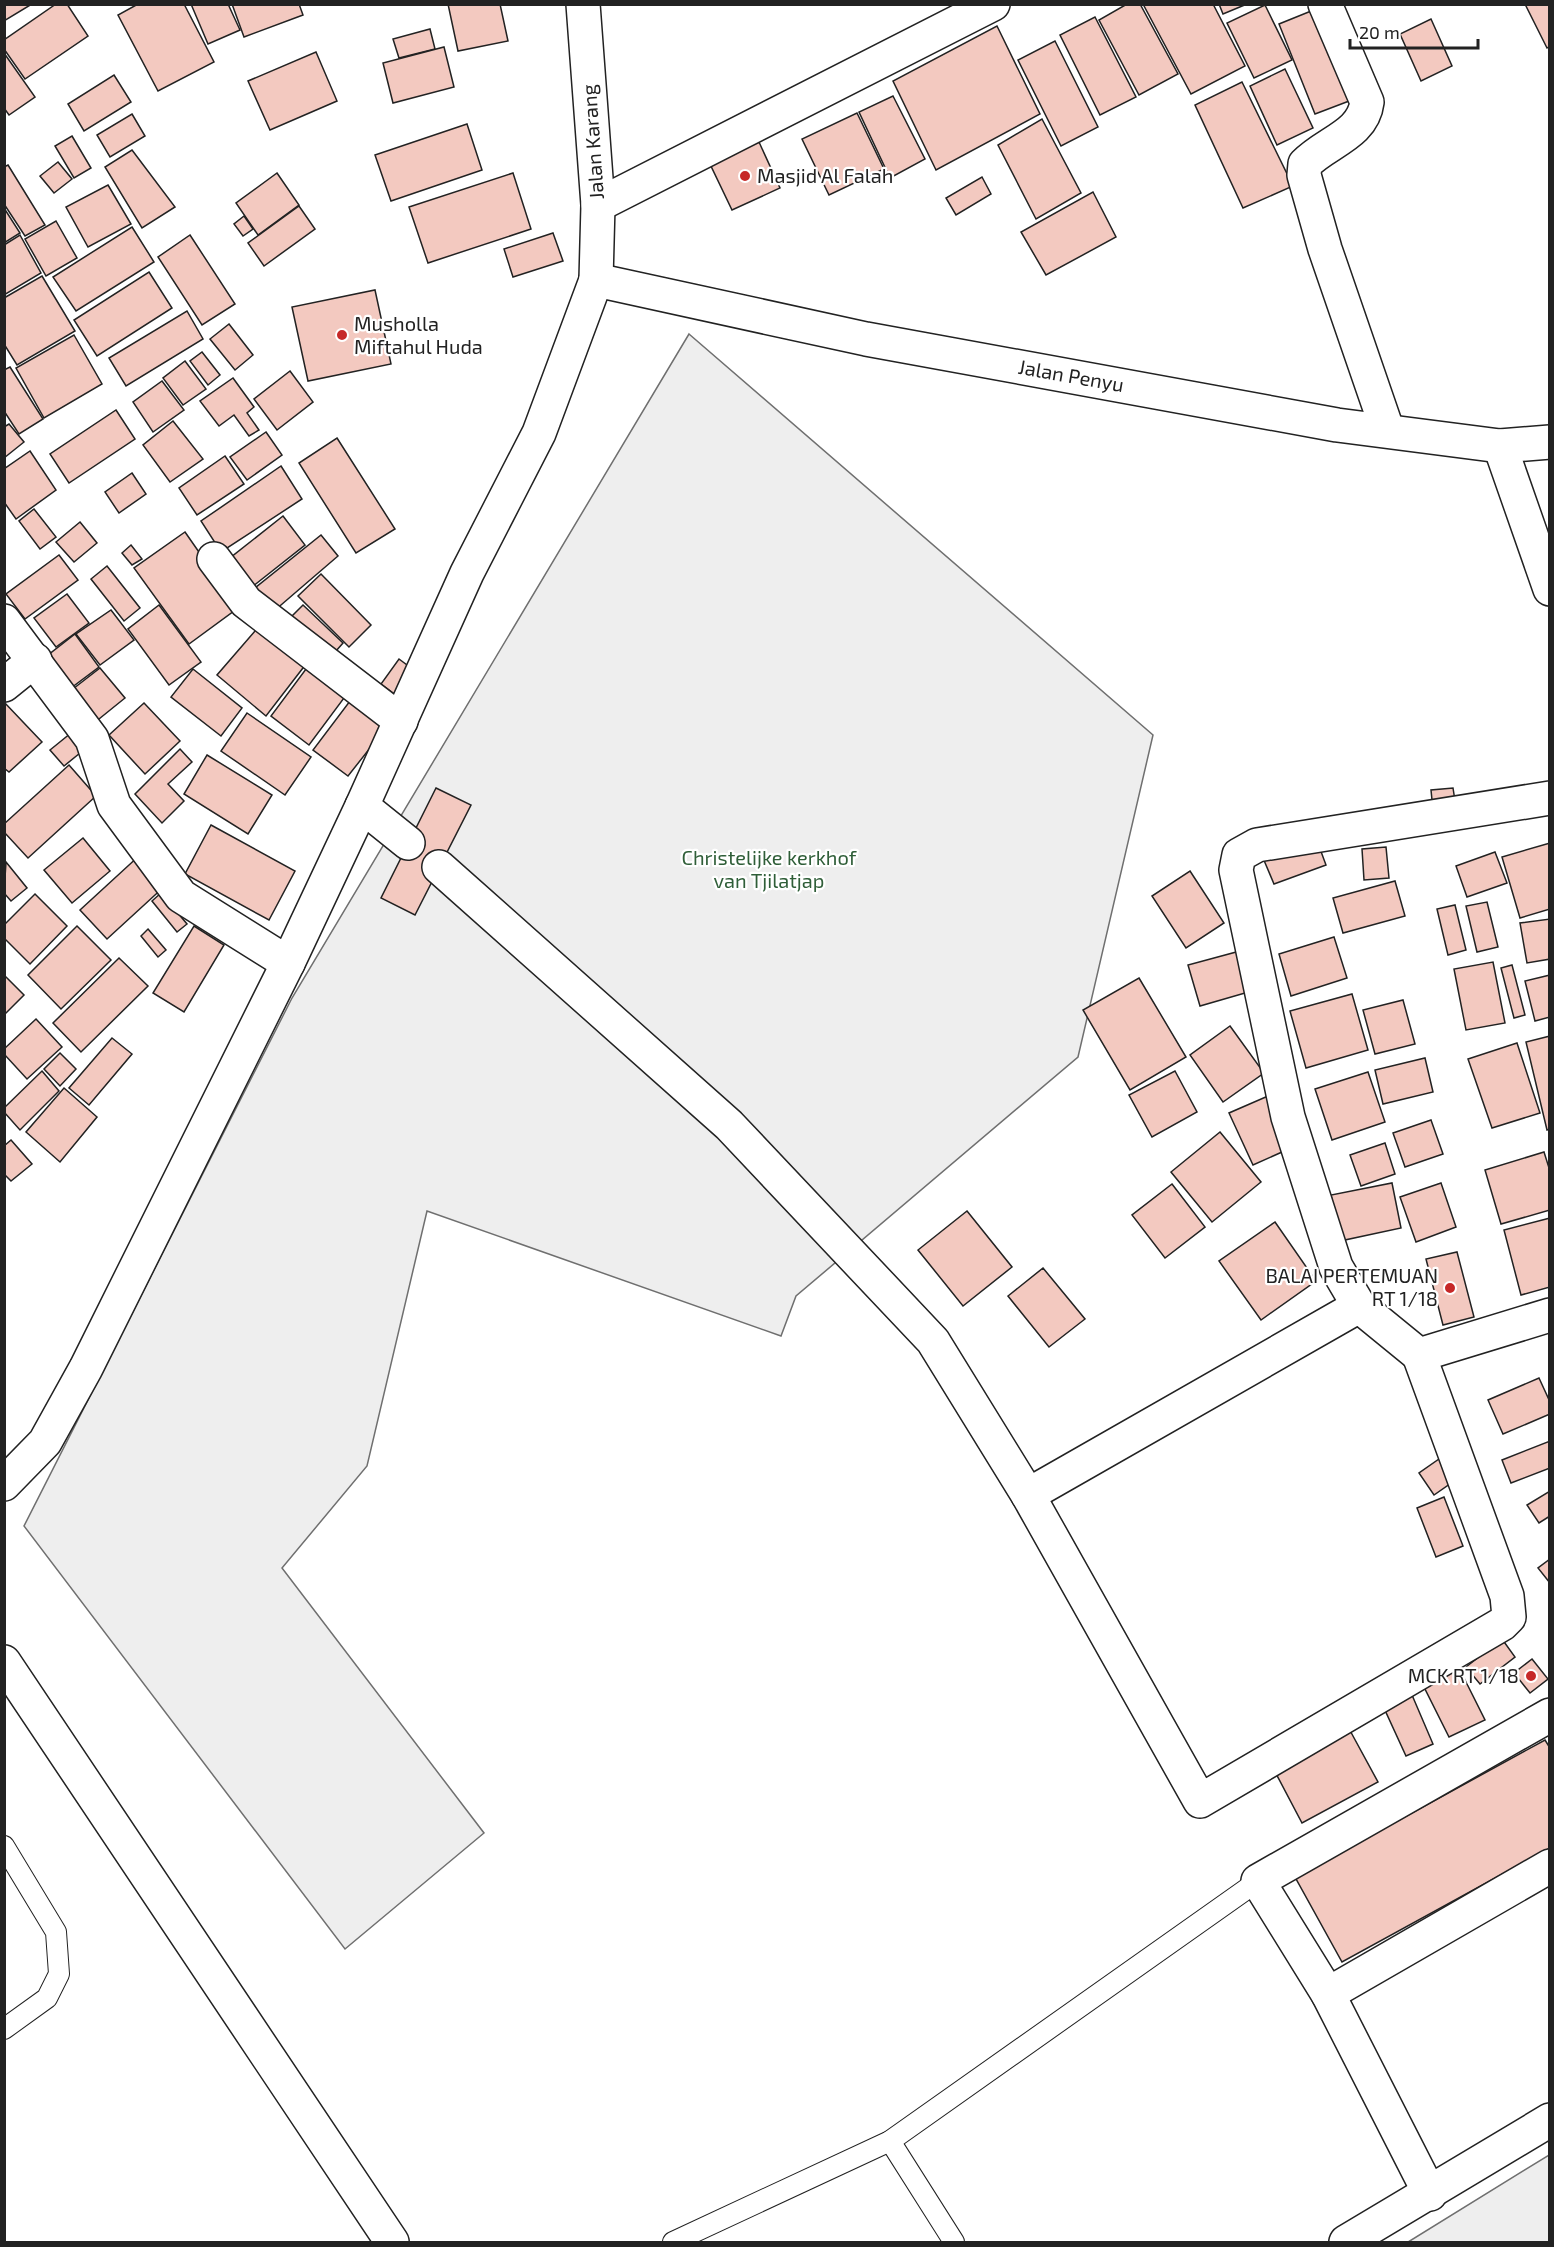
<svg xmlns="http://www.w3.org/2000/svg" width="1554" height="2247" font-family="'Exo 2',sans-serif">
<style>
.green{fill:#eee;stroke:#6f6f6f;stroke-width:1.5}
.building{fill:#f3c9c0;stroke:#222;stroke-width:1.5}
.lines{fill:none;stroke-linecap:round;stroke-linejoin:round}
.service-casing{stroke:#222;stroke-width:22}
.minor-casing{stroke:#222;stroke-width:36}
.tertiary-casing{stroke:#222;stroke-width:36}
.secondary-casing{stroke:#222;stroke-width:36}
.trunk-casing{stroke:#222;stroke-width:36}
.service{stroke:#fff;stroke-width:20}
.minor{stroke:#fff;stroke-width:33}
.tertiary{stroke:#fff;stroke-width:33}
.secondary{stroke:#fff;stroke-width:33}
.trunk{stroke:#fff;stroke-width:33}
.poi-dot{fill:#c62828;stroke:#fff;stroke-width:2}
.labels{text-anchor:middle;stroke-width:4.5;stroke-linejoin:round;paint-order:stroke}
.street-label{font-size:20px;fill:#222;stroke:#fff}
.poi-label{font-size:20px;fill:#222;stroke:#fff;text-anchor:start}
.park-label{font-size:20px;fill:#2f5e38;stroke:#fff}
</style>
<rect width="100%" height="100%" fill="#fff"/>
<g class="green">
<path d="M689,334l464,401 -75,322 -282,239 -15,40 -354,-125 -60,255 -85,102 202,265 -139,116 -321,-423 268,-528z"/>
<path d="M1549,2155v87h-141z"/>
</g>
<g class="building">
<path d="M4,4h28l-28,17z"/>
<path d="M56,4h11l21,32 -63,43 -21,-30v-9z"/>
<path d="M138,4h46l30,58 -56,29 -40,-76z"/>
<path d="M191,4h37l12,26 -32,14z"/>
<path d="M232,4h67l4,11 -59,22z"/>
<path d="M448,4h52l8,37 -50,10z"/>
<path d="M1127,4h13l38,70 -39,21 -40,-75z"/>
<path d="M1143,4h70l32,62 -54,28z"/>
<path d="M1219,4h28l-24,10z"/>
<path d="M1525,4h25v42l-3,2z"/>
<path d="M1265,5l27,55 -38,18 -27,-55z"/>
<path d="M1321,7l36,91 -42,16 -36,-90z"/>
<path d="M1095,17l41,80 -36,18 -40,-80z"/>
<path d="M1431,19l21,47 -31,15 -21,-47z"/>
<path d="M997,26l43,88 -104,56 -43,-89z"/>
<path d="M430,29l5,20 -36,9 -6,-19z"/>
<path d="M1055,41l43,86 -37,19 -43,-86z"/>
<path d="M444,47l10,40 -61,16 -10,-40z"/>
<path d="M316,52l21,49 -67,29 -22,-49z"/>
<path d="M4,53l31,44 -26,18 -5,-7z"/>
<path d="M1285,69l28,59 -36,17 -27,-59z"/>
<path d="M114,75l17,27 -47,29 -16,-27z"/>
<path d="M1242,82l51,104 -50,22 -48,-103z"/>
<path d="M893,96l32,63 -35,19 -31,-66z"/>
<path d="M857,113l27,56 -55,26 -27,-56z"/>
<path d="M132,114l13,22 -35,21 -13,-22z"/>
<path d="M1042,119l39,74 -45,26 -38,-74z"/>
<path d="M467,124l15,46 -91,31 -16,-46z"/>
<path d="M72,136l19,32 -17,10 -19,-32z"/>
<path d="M759,142l21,46 -48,22 -22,-46z"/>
<path d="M132,150l43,57 -33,21 -37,-61z"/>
<path d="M58,162l14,17 -18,14 -14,-17z"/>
<path d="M8,165l37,60 -20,11 -21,-32v-37z"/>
<path d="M277,173l22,32 -41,30 -22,-32z"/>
<path d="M513,173l18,56 -103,34 -19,-56z"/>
<path d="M982,177l9,17 -35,21 -10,-17z"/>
<path d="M108,185l23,39 -43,23 -22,-40z"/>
<path d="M1093,192l23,45 -70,38 -25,-43z"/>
<path d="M299,206l16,23 -51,37 -16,-23z"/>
<path d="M4,208l16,25 -16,10z"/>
<path d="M244,216l9,13 -10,7 -9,-12z"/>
<path d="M56,221l21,37 -31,18 -21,-37z"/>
<path d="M132,227l22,35 -78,49 -23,-34z"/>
<path d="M553,233l10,28 -50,16 -9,-28z"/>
<path d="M20,235l21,38 -37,22v-50z"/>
<path d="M190,235l45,69 -33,21 -44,-68z"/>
<path d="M149,272l23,36 -75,48 -23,-36z"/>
<path d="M42,276l33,55 -58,34 -13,-21v-46z"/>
<path d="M375,290l16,74 -83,17 -16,-74z"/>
<path d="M187,311l16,28 -77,47 -17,-28z"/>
<path d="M229,324l24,31 -18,15 -25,-31z"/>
<path d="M74,335l28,49 -58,34 -28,-50z"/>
<path d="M202,352l18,23 -12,10 -18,-24z"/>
<path d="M185,361l21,28 -23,16 -20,-27z"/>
<path d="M10,367l33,52 -24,15 -15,-23v-41z"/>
<path d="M290,371l23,31 -36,28 -23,-31z"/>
<path d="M233,378l21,29 -7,6 12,17 -10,6 -15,-21 -15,11 -19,-25z"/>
<path d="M162,381l22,29 -31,22 -20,-30z"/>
<path d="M116,410l19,29 -66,44 -19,-29z"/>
<path d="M173,421l30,38 -33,23 -27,-37z"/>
<path d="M9,424l15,18 -20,16v-31z"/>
<path d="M266,432l16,23 -35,25 -17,-23z"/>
<path d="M337,438l58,91 -39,24 -57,-90z"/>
<path d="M30,451l26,39 -40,29 -12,-17v-33z"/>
<path d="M225,456l19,28 -47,31 -18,-27z"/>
<path d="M281,466l21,33 -81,53 -20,-31z"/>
<path d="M132,473l14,21 -27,19 -14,-21z"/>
<path d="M34,509l22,28 -16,12 -21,-28z"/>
<path d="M283,516l22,29 -53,42 -22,-29z"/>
<path d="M80,522l17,21 -23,19 -18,-20z"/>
<path d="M185,532l53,76 -49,36 -55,-76z"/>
<path d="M321,535l17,21 -64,55 -19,-23z"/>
<path d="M131,545l11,14 -10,6 -10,-12z"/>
<path d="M59,555l19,25 -53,39 -19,-25z"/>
<path d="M107,566l33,42 -16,13 -33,-42z"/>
<path d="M321,574l50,51 -22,22 -51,-51z"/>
<path d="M67,594l22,29 -33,24 -22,-29z"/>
<path d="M159,605l42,57 -32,23 -41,-56z"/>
<path d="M303,605l40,38 -14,16 -41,-39z"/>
<path d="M111,610l23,30 -34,25 -24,-31z"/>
<path d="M261,624l45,40 -40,52 -49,-41z"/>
<path d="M75,634l24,33 -32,24 -24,-32z"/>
<path d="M399,659l16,12 -18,25 -16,-12z"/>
<path d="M309,665l38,29 -38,51 -38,-29z"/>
<path d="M100,668l25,30 -31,25 -25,-31z"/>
<path d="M193,669l49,39 -21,28 -50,-39z"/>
<path d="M353,697l36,27 -41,52 -35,-26z"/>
<path d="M4,702l38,40 -33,30 -5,-4z"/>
<path d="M144,703l36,38 -35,33 -36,-39z"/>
<path d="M247,713l64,44 -26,38 -64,-44z"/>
<path d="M71,733l14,16 -21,17 -14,-16z"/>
<path d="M180,749l12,13 -24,22 16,17 -22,22 -27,-29z"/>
<path d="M207,755l65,40 -24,39 -64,-40z"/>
<path d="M69,765l27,31 -68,62 -24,-26v-8z"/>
<path d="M436,788l35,17 -56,110 -34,-17z"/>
<path d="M1453,788l3,19 -23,3 -2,-20z"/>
<path d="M211,825l84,46 -26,49 -84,-46z"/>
<path d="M83,838l27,33 -38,32 -28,-33z"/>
<path d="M1316,838l10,27 -52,19 -11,-26z"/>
<path d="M1550,843v66l-30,9 -18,-61z"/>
<path d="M1386,847l3,31 -25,2 -2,-31z"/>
<path d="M1495,852l12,31 -40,14 -11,-31z"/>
<path d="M141,854l26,30 -60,55 -27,-29z"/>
<path d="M6,862l21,26 -16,13 -7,-8z"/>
<path d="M1190,871l34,52 -38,25 -34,-52z"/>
<path d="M1395,881l10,35 -62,17 -10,-35z"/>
<path d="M161,893l26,31 -10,8 -25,-31z"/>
<path d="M35,894l32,32 -37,38 -26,-26v-13z"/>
<path d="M1487,902l11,45 -21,5 -11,-46z"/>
<path d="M1455,905l11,45 -18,5 -11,-46z"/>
<path d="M1550,919v40l-23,4 -7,-40z"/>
<path d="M77,926l34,34 -50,49 -33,-34z"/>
<path d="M194,926l30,19 -40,67 -31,-19z"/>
<path d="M148,929l18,21 -8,7 -17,-21z"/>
<path d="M1334,937l13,41 -56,18 -12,-42z"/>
<path d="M1240,951l12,40 -52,15 -12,-41z"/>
<path d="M119,958l29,28 -67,66 -28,-29z"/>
<path d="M1493,962l12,61 -39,7 -12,-61z"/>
<path d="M1512,965l13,50 -11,3 -13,-50z"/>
<path d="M4,975l20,20 -20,20z"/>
<path d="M1550,975v42l-15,4 -10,-40z"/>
<path d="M1139,978l47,79 -56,33 -47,-80z"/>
<path d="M1352,994l16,56 -62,18 -16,-57z"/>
<path d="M1403,1000l12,44 -40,10 -12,-44z"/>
<path d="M36,1019l26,28 -35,32 -23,-25v-5z"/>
<path d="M1230,1026l34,47 -41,29 -33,-47z"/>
<path d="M1550,1036v93l-3,1 -21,-88z"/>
<path d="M112,1038l20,16 -43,51 -20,-17z"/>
<path d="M1517,1043l23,70 -48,15 -24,-69z"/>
<path d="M60,1053l16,16 -16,17 -16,-17z"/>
<path d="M1425,1058l8,34 -50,12 -8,-34z"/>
<path d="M42,1071l17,20 -39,39 -16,-18v-4z"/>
<path d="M1175,1071l22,41 -45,25 -23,-42z"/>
<path d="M1368,1072l17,50 -53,18 -17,-51z"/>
<path d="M64,1088l33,29 -37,45 -34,-30z"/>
<path d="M1268,1096l23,52 -38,17 -24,-52z"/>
<path d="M1431,1120l12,34 -38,13 -12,-34z"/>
<path d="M1220,1132l41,50 -49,40 -41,-50z"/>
<path d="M11,1140l21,24 -21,17 -7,-7v-28z"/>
<path d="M1385,1143l10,31 -34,12 -11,-31z"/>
<path d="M1544,1152l6,19v39l-49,14 -16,-54z"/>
<path d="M1392,1183l9,45 -61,13 -9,-46z"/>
<path d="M1441,1183l15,44 -40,15 -16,-45z"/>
<path d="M1172,1184l33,43 -40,31 -33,-43z"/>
<path d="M967,1211l45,56 -49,39 -45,-56z"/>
<path d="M1550,1218v69l-29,8 -17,-65z"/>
<path d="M1275,1222l41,59 -55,39 -42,-59z"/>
<path d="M1457,1252l17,65 -31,8 -17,-66z"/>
<path d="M1043,1268l42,51 -36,28 -41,-51z"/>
<path d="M1539,1378l11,24v12l-47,20 -15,-34z"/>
<path d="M1550,1441v27l-39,15 -9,-23z"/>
<path d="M1439,1459l15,22 -20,14 -15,-22z"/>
<path d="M1550,1491v25l-11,7 -12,-18z"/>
<path d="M1444,1497l19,49 -27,11 -19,-49z"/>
<path d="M1550,1559v24l-12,-15z"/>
<path d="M1502,1639l13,18 -35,27 -14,-17z"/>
<path d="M1532,1659l16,20 -18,14 -16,-20z"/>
<path d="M1457,1664l28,56 -36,17 -28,-56z"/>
<path d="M1412,1695l21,49 -27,12 -22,-48z"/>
<path d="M1347,1725l31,57 -76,41 -30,-57z"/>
<path d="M1545,1740l5,8v100l-208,114 -47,-85z"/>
</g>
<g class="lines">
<defs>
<g id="service">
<path d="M4,1846l52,86 3,42 -12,24 -43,31"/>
<path d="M890,2141l64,101"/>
<path d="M673,2242l217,-101 368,-260"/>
</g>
<g id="minor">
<path d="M1325,4l42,98c-4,33 -41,40 -62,62l-1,11 21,74 62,180"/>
<path d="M598,205l395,-201"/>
<path d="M1500,446l50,143"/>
<path d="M214,559l32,43 155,119"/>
<path d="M4,621l88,118 22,66 67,91 107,67"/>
<path d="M4,685l31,-25"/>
<path d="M362,806l46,37"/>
<path d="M439,867l290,258 204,216 95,154 172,306 302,-177 7,-7 -2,-21 -88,-241"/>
<path d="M1359,1306l-23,-39 -48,-150 -52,-247 3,-15 18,-10 293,-47"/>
<path d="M1028,1495l331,-189 60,49 131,-40"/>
<path d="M4,1662l388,580"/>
<path d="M1328,1994l222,-128"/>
<path d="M1430,2194l-102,-200 -70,-113 292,-166"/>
<path d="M1346,2242l204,-122"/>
</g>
<path id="tertiary" d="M4,1484l41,-42 41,-74 202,-405 74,-157 105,-233 72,-140 57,-153"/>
<path id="secondary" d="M583,4l15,201 -2,75"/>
<path id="trunk" d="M596,280l270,59 471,86 163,21 50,-4"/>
</defs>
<use href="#service" class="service-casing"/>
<use href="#minor" class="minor-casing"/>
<use href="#tertiary" class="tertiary-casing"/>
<use href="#secondary" class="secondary-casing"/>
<use href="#trunk" class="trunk-casing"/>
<use href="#service" class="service"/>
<use href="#minor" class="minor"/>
<use href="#tertiary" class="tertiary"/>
<use href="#secondary" class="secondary"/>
<use href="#trunk" class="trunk"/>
</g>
<g class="poi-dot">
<circle cx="745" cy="176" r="6"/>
<circle cx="342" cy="335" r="6"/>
<circle cx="1450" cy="1288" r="6"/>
<circle cx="1531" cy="1676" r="6"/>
</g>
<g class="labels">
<g class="street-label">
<text transform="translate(593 142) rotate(-94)" y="7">Jalan Karang</text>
<text transform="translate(1071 376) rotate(10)" y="7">Jalan Penyu</text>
</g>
<g class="poi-label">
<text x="757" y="183">Masjid Al Falah</text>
<text x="354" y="331">Musholla<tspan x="354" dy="23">Miftahul Huda</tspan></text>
<text x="1438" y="1283" text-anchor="end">BALAI PERTEMUAN<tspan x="1438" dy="23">RT 1/18</tspan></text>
<text x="1519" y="1683" text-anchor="end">MCK RT 1/18</text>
</g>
<g class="park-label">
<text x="769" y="865">Christelijke kerkhof<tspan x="769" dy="23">van Tjilatjap</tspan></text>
</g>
</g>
<rect width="1554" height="2247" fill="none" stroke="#222222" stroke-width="12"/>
<path d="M1350 39v9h128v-9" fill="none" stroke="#222222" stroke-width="3"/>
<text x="1359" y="39" font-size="18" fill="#222222" stroke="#ffffff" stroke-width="4.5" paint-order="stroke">20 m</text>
</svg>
